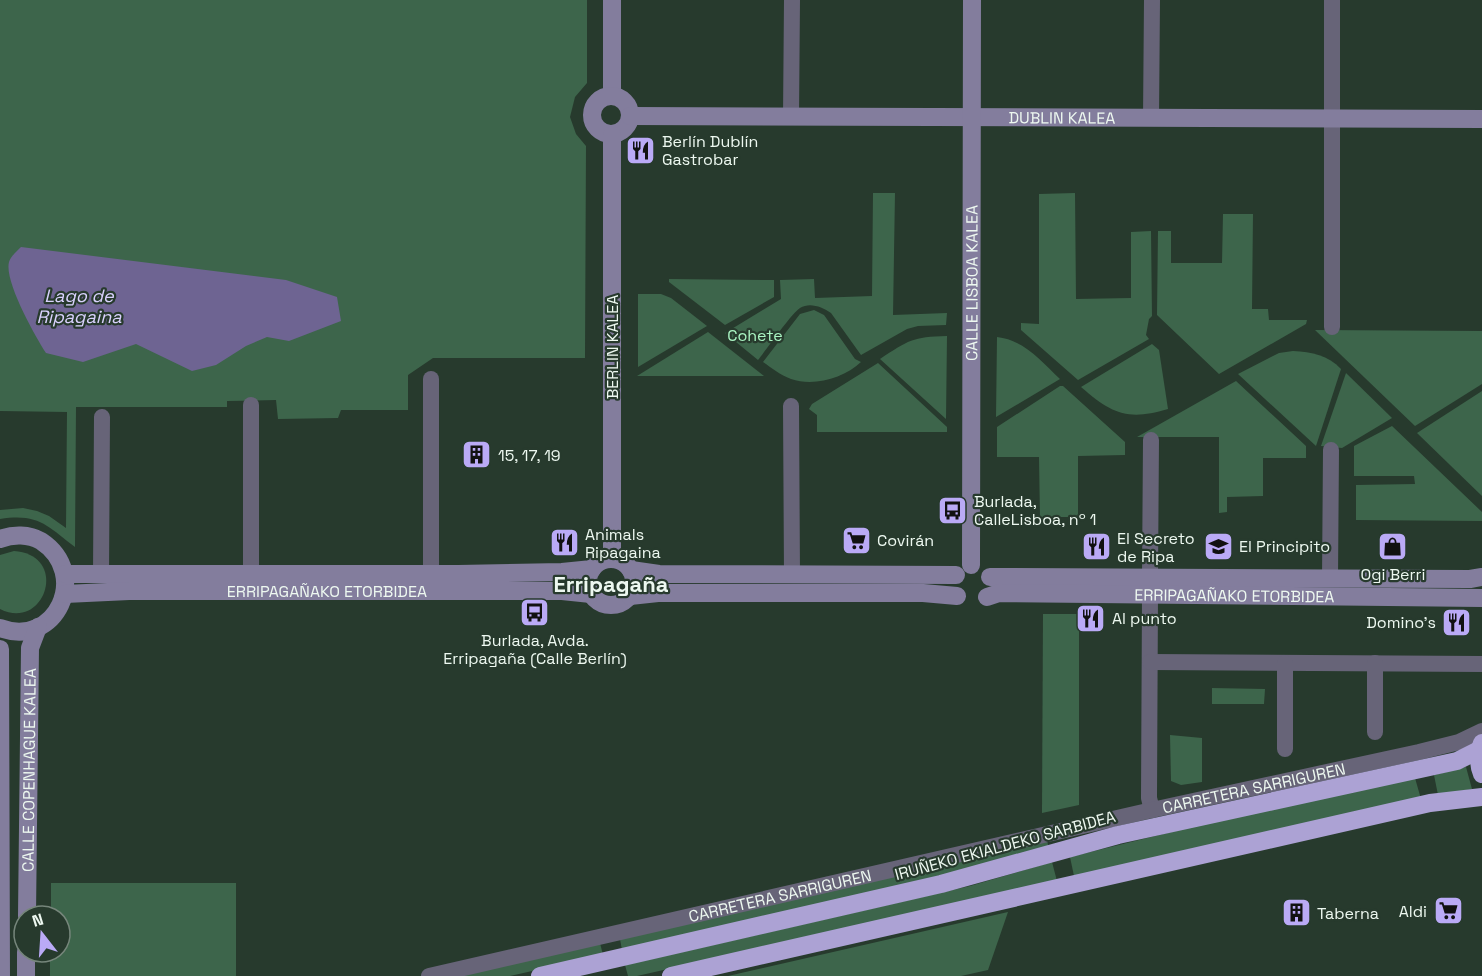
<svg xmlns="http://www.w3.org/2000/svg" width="1482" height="976" font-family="'Space Grotesk',sans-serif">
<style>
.green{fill:#3d654b}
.water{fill:#6e6492}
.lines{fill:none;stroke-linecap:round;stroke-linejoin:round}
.street{stroke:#676478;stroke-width:16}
.secondary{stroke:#837d9d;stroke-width:18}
.highway{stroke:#aca2d4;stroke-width:18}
.labels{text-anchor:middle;stroke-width:4.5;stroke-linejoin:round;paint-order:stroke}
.street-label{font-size:16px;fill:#edf8f0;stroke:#273a2d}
.poi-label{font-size:16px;fill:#edf8f0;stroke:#273a2d;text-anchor:start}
.park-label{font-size:16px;fill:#aaf5c3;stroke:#273a2d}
.water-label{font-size:18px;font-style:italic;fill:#dad2fe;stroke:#273a2d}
.district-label{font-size:22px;font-weight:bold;fill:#edf8f0;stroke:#273a2d}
</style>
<rect width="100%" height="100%" fill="#273a2d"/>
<g class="green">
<path d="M0,0h587v83l-12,14 -5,20 6,17 10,12 -1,212h-152l-25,17v35h-67l-3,8 -60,1 -2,-19 -49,1v6h-151l-1,140c-28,-21 -36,-34 -75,-28v-9l23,-2 14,3 12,5 17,12 1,-116 -67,-1z"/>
<path d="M873,193h22l-2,122 54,-2 -1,12 -28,1 -11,3 -46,26 -30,-42c-9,-6 -21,-11 -31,-5 -9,6 -33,41 -42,52l-33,-27 56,-34 -1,-19 34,-1 1,19 57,-2z"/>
<path d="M1075,193l1,106 55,-1v-66l20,-1 1,85 -3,3 -3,16 3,4 -71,41 -57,-50v-7l18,1v-130z"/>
<path d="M1223,214h30l-1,95h16l1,11h38l-1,4 -87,50 -62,-59 1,-84h13v32h51z"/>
<path d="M669,279l105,1v17l-49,28 -56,-43z"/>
<path d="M638,294h23l10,4 36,28 -69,41z"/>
<path d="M814,310l10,5 31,44 6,3c-17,16 -47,25 -70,17 -11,-4 -19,-11 -28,-17l37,-48z"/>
<path d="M1315,330l167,1v53l-67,42z"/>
<path d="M708,332l56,44h-127z"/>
<path d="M947,336l-1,83 -66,-60c29,-19 32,-22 67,-23z"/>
<path d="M997,337c27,3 44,24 63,42l-64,38z"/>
<path d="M1152,344l7,6 9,59c-40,12 -56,5 -87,-22z"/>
<path d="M1293,351c19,1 35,4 48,18l-25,77 -78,-72 41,-21z"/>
<path d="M878,363l69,64v5h-130v-17l-8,-6 3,-5z"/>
<path d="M1346,373l46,45 -50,30 -21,-2z"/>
<path d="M1236,381l70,65v12h-43v38l-36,1v15l-8,1v-76h-82z"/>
<path d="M1060,386h3l62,56v13l-47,1v61h-38l-1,-60h-42v-30z"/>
<path d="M1482,391v105l-65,-63z"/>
<path d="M1392,426l90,86v9l-126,-1v-35l59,-1 -1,-8h-60v-30z"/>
<path d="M14,551c56,4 31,81 -14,58v-54z"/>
<path d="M1043,614h36v191l-37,8z"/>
<path d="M1212,688l53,1 -1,15h-52z"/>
<path d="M1170,735l32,3v44l-21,3 -10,-4z"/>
<path d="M1466,767l6,22 -34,6 -4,-20z"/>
<path d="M1415,778l6,21 -347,77 -4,-19 146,-36z"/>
<path d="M1047,841l2,7 -101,27 -326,75 -2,-11z"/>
<path d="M1052,862l5,19 -420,95h-9l-3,-11 345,-79z"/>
<path d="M51,883h185v93h-186v-24h10v-36h-9z"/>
<path d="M1008,912l-20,58 -27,6h-233z"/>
<path d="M600,943l3,12 -93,21h-53z"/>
</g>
<path class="water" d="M21,247l265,33 51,17 4,24 -52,20 -22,-4 -21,9 -30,19 -24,6 -56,-27 -53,18 -37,-9c-11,-17 -42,-72 -37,-91 2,-6 8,-11 12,-15z"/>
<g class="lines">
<g class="street">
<path d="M791,117l1,-117"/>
<path d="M1151,118l1,-118"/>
<path d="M1332,327v-327"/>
<path d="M791,406l1,169"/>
<path d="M251,572v-167"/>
<path d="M431,573v-194"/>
<path d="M101,574l1,-157"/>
<path d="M1150,577l1,-137"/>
<path d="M1330,579l1,-129"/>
<path d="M1150,594l-1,204 3,12"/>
<path d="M1150,662l332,2"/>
<path d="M1375,732v-69"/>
<path d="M1285,749v-86"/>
<path id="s1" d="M429,976l723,-166 267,-58 40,-10 23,-11"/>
</g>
<g class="secondary">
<path d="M612,96v-96"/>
<circle cx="611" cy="115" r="19"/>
<path id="s2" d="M630,116l852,3"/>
<path d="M612,135v424"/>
<path d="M0,539c13,-5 29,-5 41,2 50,33 15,108 -41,87"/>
<circle cx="611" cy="582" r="23"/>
<path id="s3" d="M971,565l1,-565"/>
<path d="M631,570l28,4 297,1"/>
<path d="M65,574h393l104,-2 30,-3"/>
<path d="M990,577l480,2 12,-2"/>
<path id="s4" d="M65,594l64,-3h433l29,3"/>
<path d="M630,596l28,-3h265l34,3"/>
<path id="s5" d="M987,597l12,-4 483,5"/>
<path d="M0,649l1,327"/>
<path id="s6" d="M27,916l3,-268 8,-21"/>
<path d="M26,976v-24"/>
</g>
<g class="highway">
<path d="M1482,743c-4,10 -4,22 0,31"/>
<path d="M540,976l401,-92 177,-49 339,-74 22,-11"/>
<path d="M671,976l759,-173 52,-6"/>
</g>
</g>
<defs>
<symbol id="restaurant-square" viewBox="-11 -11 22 22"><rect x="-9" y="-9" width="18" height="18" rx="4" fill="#baaaf6" stroke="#273a2d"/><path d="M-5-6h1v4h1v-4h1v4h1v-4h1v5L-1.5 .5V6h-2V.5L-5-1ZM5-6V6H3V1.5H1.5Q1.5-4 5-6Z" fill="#111"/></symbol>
<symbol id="building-square" viewBox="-11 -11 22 22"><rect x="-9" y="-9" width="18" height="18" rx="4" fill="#baaaf6" stroke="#273a2d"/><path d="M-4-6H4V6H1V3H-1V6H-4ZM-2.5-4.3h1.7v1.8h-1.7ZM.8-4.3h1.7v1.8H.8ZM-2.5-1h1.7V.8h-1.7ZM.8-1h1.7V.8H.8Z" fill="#111"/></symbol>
<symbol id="bus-square" viewBox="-11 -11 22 22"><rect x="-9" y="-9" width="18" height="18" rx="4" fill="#baaaf6" stroke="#273a2d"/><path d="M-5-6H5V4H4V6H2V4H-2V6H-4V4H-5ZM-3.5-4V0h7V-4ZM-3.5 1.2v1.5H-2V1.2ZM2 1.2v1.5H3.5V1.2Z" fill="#111"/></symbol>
<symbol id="supermarket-square" viewBox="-11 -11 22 22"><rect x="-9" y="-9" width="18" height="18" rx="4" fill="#baaaf6" stroke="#273a2d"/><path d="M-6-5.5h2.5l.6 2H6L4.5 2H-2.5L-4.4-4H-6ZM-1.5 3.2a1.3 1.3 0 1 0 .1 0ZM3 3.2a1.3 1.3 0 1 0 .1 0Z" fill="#111"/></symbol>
<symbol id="school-square" viewBox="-11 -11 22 22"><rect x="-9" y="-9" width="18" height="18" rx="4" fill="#baaaf6" stroke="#273a2d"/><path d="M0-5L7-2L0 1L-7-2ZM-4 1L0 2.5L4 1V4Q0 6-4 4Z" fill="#111"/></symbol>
<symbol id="shop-square" viewBox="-11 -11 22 22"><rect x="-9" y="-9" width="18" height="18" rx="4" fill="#baaaf6" stroke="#273a2d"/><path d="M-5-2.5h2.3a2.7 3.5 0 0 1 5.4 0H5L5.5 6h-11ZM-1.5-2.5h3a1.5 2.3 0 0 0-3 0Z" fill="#111"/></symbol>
</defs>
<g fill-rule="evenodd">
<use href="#restaurant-square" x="624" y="134" width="33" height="33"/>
<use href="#building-square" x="460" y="438" width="33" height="33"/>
<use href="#bus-square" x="936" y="494" width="33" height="33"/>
<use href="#supermarket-square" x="840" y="524" width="33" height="33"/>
<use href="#restaurant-square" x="548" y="526" width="33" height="33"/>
<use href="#school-square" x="1202" y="530" width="33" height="33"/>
<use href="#shop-square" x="1376" y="530" width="33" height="33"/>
<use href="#restaurant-square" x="1080" y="530" width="33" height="33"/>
<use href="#bus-square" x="518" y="596" width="33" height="33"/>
<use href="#restaurant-square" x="1074" y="602" width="33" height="33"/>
<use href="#restaurant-square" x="1440" y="606" width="33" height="33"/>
<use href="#supermarket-square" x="1432" y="894" width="33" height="33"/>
<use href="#building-square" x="1280" y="896" width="33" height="33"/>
</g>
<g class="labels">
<g class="street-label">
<text dy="6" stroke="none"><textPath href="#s2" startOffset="432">DUBLIN KALEA</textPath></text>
<text dy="6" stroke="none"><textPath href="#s3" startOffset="282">CALLE LISBOA KALEA</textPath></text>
<text transform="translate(612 347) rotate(-90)" y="6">BERLIN KALEA</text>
<text dy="6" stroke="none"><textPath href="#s4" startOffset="262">ERRIPAGAÑAKO ETORBIDEA</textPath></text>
<text dy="6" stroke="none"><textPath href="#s5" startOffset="248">ERRIPAGAÑAKO ETORBIDEA</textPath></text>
<text dy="6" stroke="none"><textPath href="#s6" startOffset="146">CALLE COPENHAGUE KALEA</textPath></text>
<text dy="6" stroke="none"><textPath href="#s1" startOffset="846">CARRETERA SARRIGUREN</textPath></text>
<text transform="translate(1005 845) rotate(-15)" y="6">IRUÑEKO EKIALDEKO SARBIDEA</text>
<text dy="6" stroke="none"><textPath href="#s1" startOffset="360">CARRETERA SARRIGUREN</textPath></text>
</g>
<g class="poi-label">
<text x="662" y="147">Berlín Dublín<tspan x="662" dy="18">Gastrobar</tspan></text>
<text x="498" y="461">15, 17, 19</text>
<text x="974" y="507">Burlada,<tspan x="974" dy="18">CalleLisboa, nº 1</tspan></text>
<text x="585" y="540">Animals<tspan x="585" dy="18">Ripagaina</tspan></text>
<text x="1117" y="544">El Secreto<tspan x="1117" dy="18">de Ripa</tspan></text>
<text x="877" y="546">Covirán</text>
<text x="1239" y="552">El Principito</text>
<text x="1393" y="580" text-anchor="middle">Ogi Berri</text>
<text x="1112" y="624">Al punto</text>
<text x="1436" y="628" text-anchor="end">Domino's</text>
<text x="535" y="646" text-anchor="middle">Burlada, Avda.<tspan x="535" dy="18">Erripagaña (Calle Berlín)</tspan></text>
<text x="1427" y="917" text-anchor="end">Aldi</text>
<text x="1317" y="919">Taberna</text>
</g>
<g class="park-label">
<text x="755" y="341">Cohete</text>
</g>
<g class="water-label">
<text x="79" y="302">Lago de<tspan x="79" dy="21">Ripagaina</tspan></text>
</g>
<g class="district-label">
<text x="611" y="592">Erripagaña</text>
</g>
</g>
<g transform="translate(42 934) rotate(343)"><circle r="28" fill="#273a2d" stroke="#76867b" stroke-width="1.5"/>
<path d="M0-4.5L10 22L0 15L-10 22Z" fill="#baaaf6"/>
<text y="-9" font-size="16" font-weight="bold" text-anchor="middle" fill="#edf8f0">N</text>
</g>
</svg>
